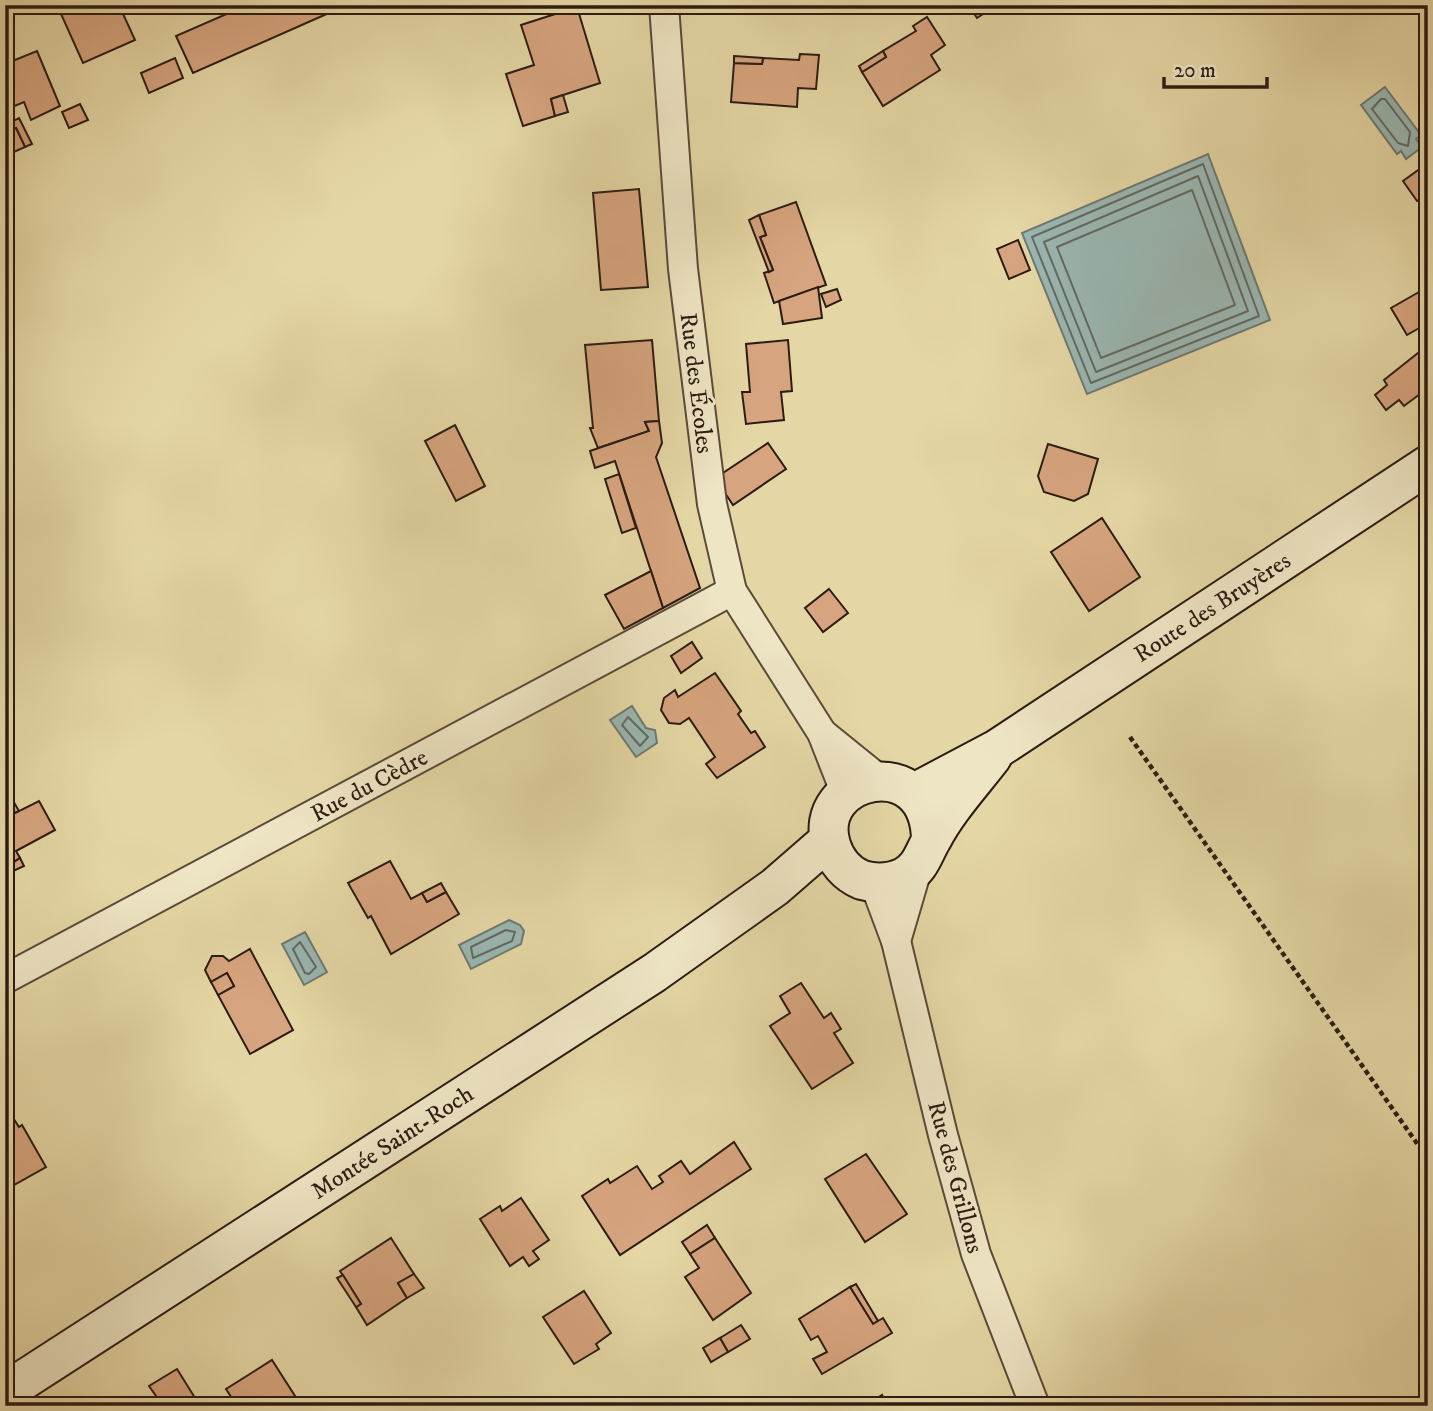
<svg xmlns="http://www.w3.org/2000/svg" width="1433" height="1411" font-family="'IM FELL DW Pica',serif">
<style>
.water{fill:#9ab7b2;stroke:#6e7972;stroke-width:2}
.lines{fill:none;stroke-linecap:round;stroke-linejoin:round}
.shore{stroke:#636962;stroke-width:2}
.building{fill:#d6a47e;stroke:#2c1b13;stroke-width:2}
.street-casing{stroke:#5a4a38;stroke-width:32}
.secondary-casing{stroke:#2c1b13;stroke-width:42}
.path{stroke:#2c1b13;stroke-width:4.5;stroke-dasharray:5 3.5;stroke-linecap:butt}
.street{stroke:#eee5c4;stroke-width:28}
.secondary{stroke:#eee5c4;stroke-width:38}
.labels{text-anchor:middle;stroke-width:6;stroke-linejoin:round;paint-order:stroke}
.street-label{font-size:24px;fill:#2c1b13;stroke:#eee5c4}
</style>
<rect width="100%" height="100%" fill="#e5d7a5"/>
<filter id="stains"><feTurbulence type="fractalNoise" baseFrequency=".00286" numOctaves="4"/><feColorMatrix values="0 0 0 0 .2 0 0 0 0 .09 0 0 0 0 .02 0 0 0 .5 -.17"/></filter>
<radialGradient id="worn" r=".72"><stop offset=".6" stop-color="#630" stop-opacity="0"/><stop offset="1" stop-color="#630" stop-opacity=".3"/></radialGradient>
<g class="water">
<path d="M1385,87l36,48 -5,4 6,8 -16,12 -5,-8 -4,3 -36,-49z"/>
<path d="M1208,154l62,166 -183,74 -65,-161z"/>
<path d="M632,706l14,22 9,2 2,13 -21,14 -26,-37z"/>
<path d="M509,920l11,5 4,6 -3,13 -50,25 -12,-24z"/>
<path d="M305,932l22,40 -23,13 -22,-41z"/>
</g>
<g class="lines">
<g class="shore">
<path d="M1381,99h4l25,33 -2,14 -10,-3 -26,-34z"/>
<path d="M1203,164l56,152 -168,67 -59,-146z"/>
<path d="M1198,176l50,135 -152,61 -52,-130z"/>
<path d="M1192,190l43,115 -134,53 -44,-111z"/>
<path d="M628,717l20,20 -8,9 -18,-21z"/>
<path d="M506,930l9,2 -3,9 -39,17 -2,-11z"/>
<path d="M300,942l16,25 -7,7 -4,-1 -12,-24z"/>
</g>
</g>
<g class="building">
<path d="M57,5h62l16,35 -52,23z"/>
<path d="M247,5h100l-154,68 -17,-37z"/>
<path d="M968,5h29l-20,13z"/>
<path d="M577,7l23,76 -49,16 4,17 -32,10 -17,-52 28,-9 -13,-40z"/>
<path d="M927,17l18,28 -14,10 9,15 -57,36 -21,-34 24,-15 -3,-6 33,-20 -3,-5z"/>
<path d="M37,51l23,55 -29,14 -7,-18 -19,8v-46z"/>
<path d="M883,51l3,6 -24,15 -3,-6z"/>
<path d="M800,54l19,1 -3,34 -18,-1 -1,19 -66,-5 3,-39 28,1 1,-6 36,2z"/>
<path d="M734,56l29,2 -1,6 -28,-1z"/>
<path d="M175,58l8,20 -34,15 -8,-20z"/>
<path d="M563,95l5,17 -13,4 -4,-17z"/>
<path d="M80,104l8,16 -19,8 -7,-16z"/>
<path d="M19,118l13,26 -7,3 -9,-19 -11,4v-7z"/>
<path d="M16,128l9,19 -20,9v-24z"/>
<path d="M1428,163v31l-11,7 -14,-20z"/>
<path d="M639,189l9,98 -47,3 -8,-97z"/>
<path d="M796,202l30,83 -52,18 -10,-30 9,-3 -13,-33 6,-2 -7,-20z"/>
<path d="M759,215l7,20 -6,2 13,33 -4,2 -20,-52z"/>
<path d="M1018,240l12,30 -21,9 -12,-30z"/>
<path d="M818,287l4,31 -39,6 -4,-23z"/>
<path d="M837,289l4,11 -15,7 -5,-13z"/>
<path d="M1419,292l9,14v17l-21,12 -16,-27z"/>
<path d="M652,340l7,81 -14,1 4,9 -51,17 -8,-20h3l-8,-83z"/>
<path d="M788,340l4,51 -11,1 3,28 -38,4 -4,-32h8l-4,-48z"/>
<path d="M1428,345v43l-24,18 -5,-6 -13,10 -11,-15 12,-10 -3,-5z"/>
<path d="M659,421l3,22 -6,14 44,131 -37,20 -48,-147 -20,7 -5,-17 59,-20 -4,-9z"/>
<path d="M455,425l30,61 -29,15 -31,-60z"/>
<path d="M768,443l18,26 -53,36 -12,-18 -1,-12z"/>
<path d="M1048,444l50,15 -10,35 -14,7 -30,-9 -6,-16z"/>
<path d="M619,474l17,54 -14,5 -17,-54z"/>
<path d="M1102,518l38,59 -51,34 -38,-59z"/>
<path d="M651,571l12,37 -39,21 -19,-34z"/>
<path d="M829,589l19,24 -25,19 -18,-24z"/>
<path d="M692,642l10,16 -21,15 -10,-17z"/>
<path d="M715,673l26,38 -3,3 13,19 4,-2 10,16 -48,31 -11,-14 9,-7 -26,-39 -9,6 -11,-1 -8,-13 3,-12 11,-8 3,7z"/>
<path d="M12,799l7,12 -14,7v-16z"/>
<path d="M39,801l16,29 -39,21 4,7 -15,9v-49z"/>
<path d="M20,858l4,8 -13,6 -3,-6z"/>
<path d="M390,861l21,38 11,-6 5,9 19,-10 13,22 -68,40 -20,-38 -3,2 -20,-35z"/>
<path d="M441,883l5,9 -19,10 -5,-9z"/>
<path d="M250,949l43,81 -43,24 -32,-59 16,-9 -7,-13 -16,9 -6,-12 7,-14h11l6,5z"/>
<path d="M227,973l7,13 -16,9 -7,-13z"/>
<path d="M801,983l23,35 7,-5 10,16 -7,4 19,30 -41,26 -42,-63 20,-13 -10,-17z"/>
<path d="M5,1105l14,22 3,-2 24,42 -41,23z"/>
<path d="M734,1142l17,27 -131,86 -38,-59 26,-17 2,4 27,-17 15,23 11,-7 -4,-6 22,-15 9,13z"/>
<path d="M866,1154l41,60 -42,28 -40,-63z"/>
<path d="M521,1198l28,42 -16,11 6,8 -10,7 -6,-9 -13,9 -30,-47 20,-13 2,5z"/>
<path d="M707,1225l8,13 -25,16 -8,-12z"/>
<path d="M391,1238l23,36 -16,9 9,15 -40,27 -11,-18 5,-3 -21,-33z"/>
<path d="M715,1238l36,55 -38,27 -28,-43 14,-9 -9,-14z"/>
<path d="M414,1274l10,14 -17,10 -9,-15z"/>
<path d="M343,1275l18,29 -5,3 -19,-29z"/>
<path d="M856,1284l22,37 -5,3 -23,-37z"/>
<path d="M850,1287l23,37 10,-6 9,15 -70,41 -9,-15 14,-7 -9,-16 -7,4 -12,-21z"/>
<path d="M584,1291l27,42 -15,11 3,5 -25,15 -31,-47z"/>
<path d="M741,1325l9,14 -22,13 -8,-14z"/>
<path d="M720,1338l8,14 -17,10 -8,-14z"/>
<path d="M272,1360l23,36 -16,10h-42l-11,-17z"/>
<path d="M177,1369l23,37h-60l16,-10 -7,-10z"/>
<path d="M882,1395l6,11h-23z"/>
</g>
<g class="lines">
<defs>
<g id="street">
<path d="M664,5l19,264 29,235 20,87 90,142 24,61"/>
<path d="M823,734l57,46"/>
<path d="M874,882l22,59 47,194 33,119 59,152"/>
<path d="M896,941l22,-75"/>
<path d="M5,979l727,-388"/>
</g>
<g id="secondary">
<path d="M914,793l83,-44 431,-284"/>
<path d="M931,840c-1,-92 -121,-64 -100,5 5,16 16,29 31,35 14,4 29,3 42,-3 17,-9 19,-23 28,-38 15,-29 40,-56 60,-82"/>
<path d="M5,1392l649,-419 121,-86 54,-47"/>
</g>
</defs>
<use href="#street" class="street-casing"/>
<use href="#secondary" class="secondary-casing"/>
<path class="path" d="M1130,737l298,422"/>
<use href="#street" class="street"/>
<use href="#secondary" class="secondary"/>
</g>
<g class="labels">
<g class="street-label">
<text transform="translate(697 383) rotate(83)" y="8">Rue des Écoles</text>
<text transform="translate(1212 607) rotate(-33)" y="8">Route des Bruyères</text>
<text transform="translate(369 785) rotate(-28)" y="8">Rue du Cèdre</text>
<text transform="translate(392 1142) rotate(-33)" y="8">Montée Saint-Roch</text>
<text transform="translate(956 1177) rotate(75)" y="8">Rue des Grillons</text>
</g>
</g>
<rect width="1433" height="1411" fill="none" stroke="#e5d7a5" stroke-width="28"/>
<rect x="7" y="7" width="1419" height="1397" fill="none" stroke="#2c1b13" stroke-width="3.5"/>
<rect x="14" y="14" width="1405" height="1383" fill="none" stroke="#2c1b13" stroke-width="2"/>
<path d="M1164 77v10h103v-10" fill="none" stroke="#2c1b13" stroke-width="3.5"/>
<text x="1174" y="77" font-size="21" fill="#2c1b13" stroke="#eee5c4" stroke-width="5" paint-order="stroke">20 m</text>
<rect width="100%" height="100%" filter="url(#stains)"/>
<rect width="100%" height="100%" fill="url(#worn)"/>
</svg>
